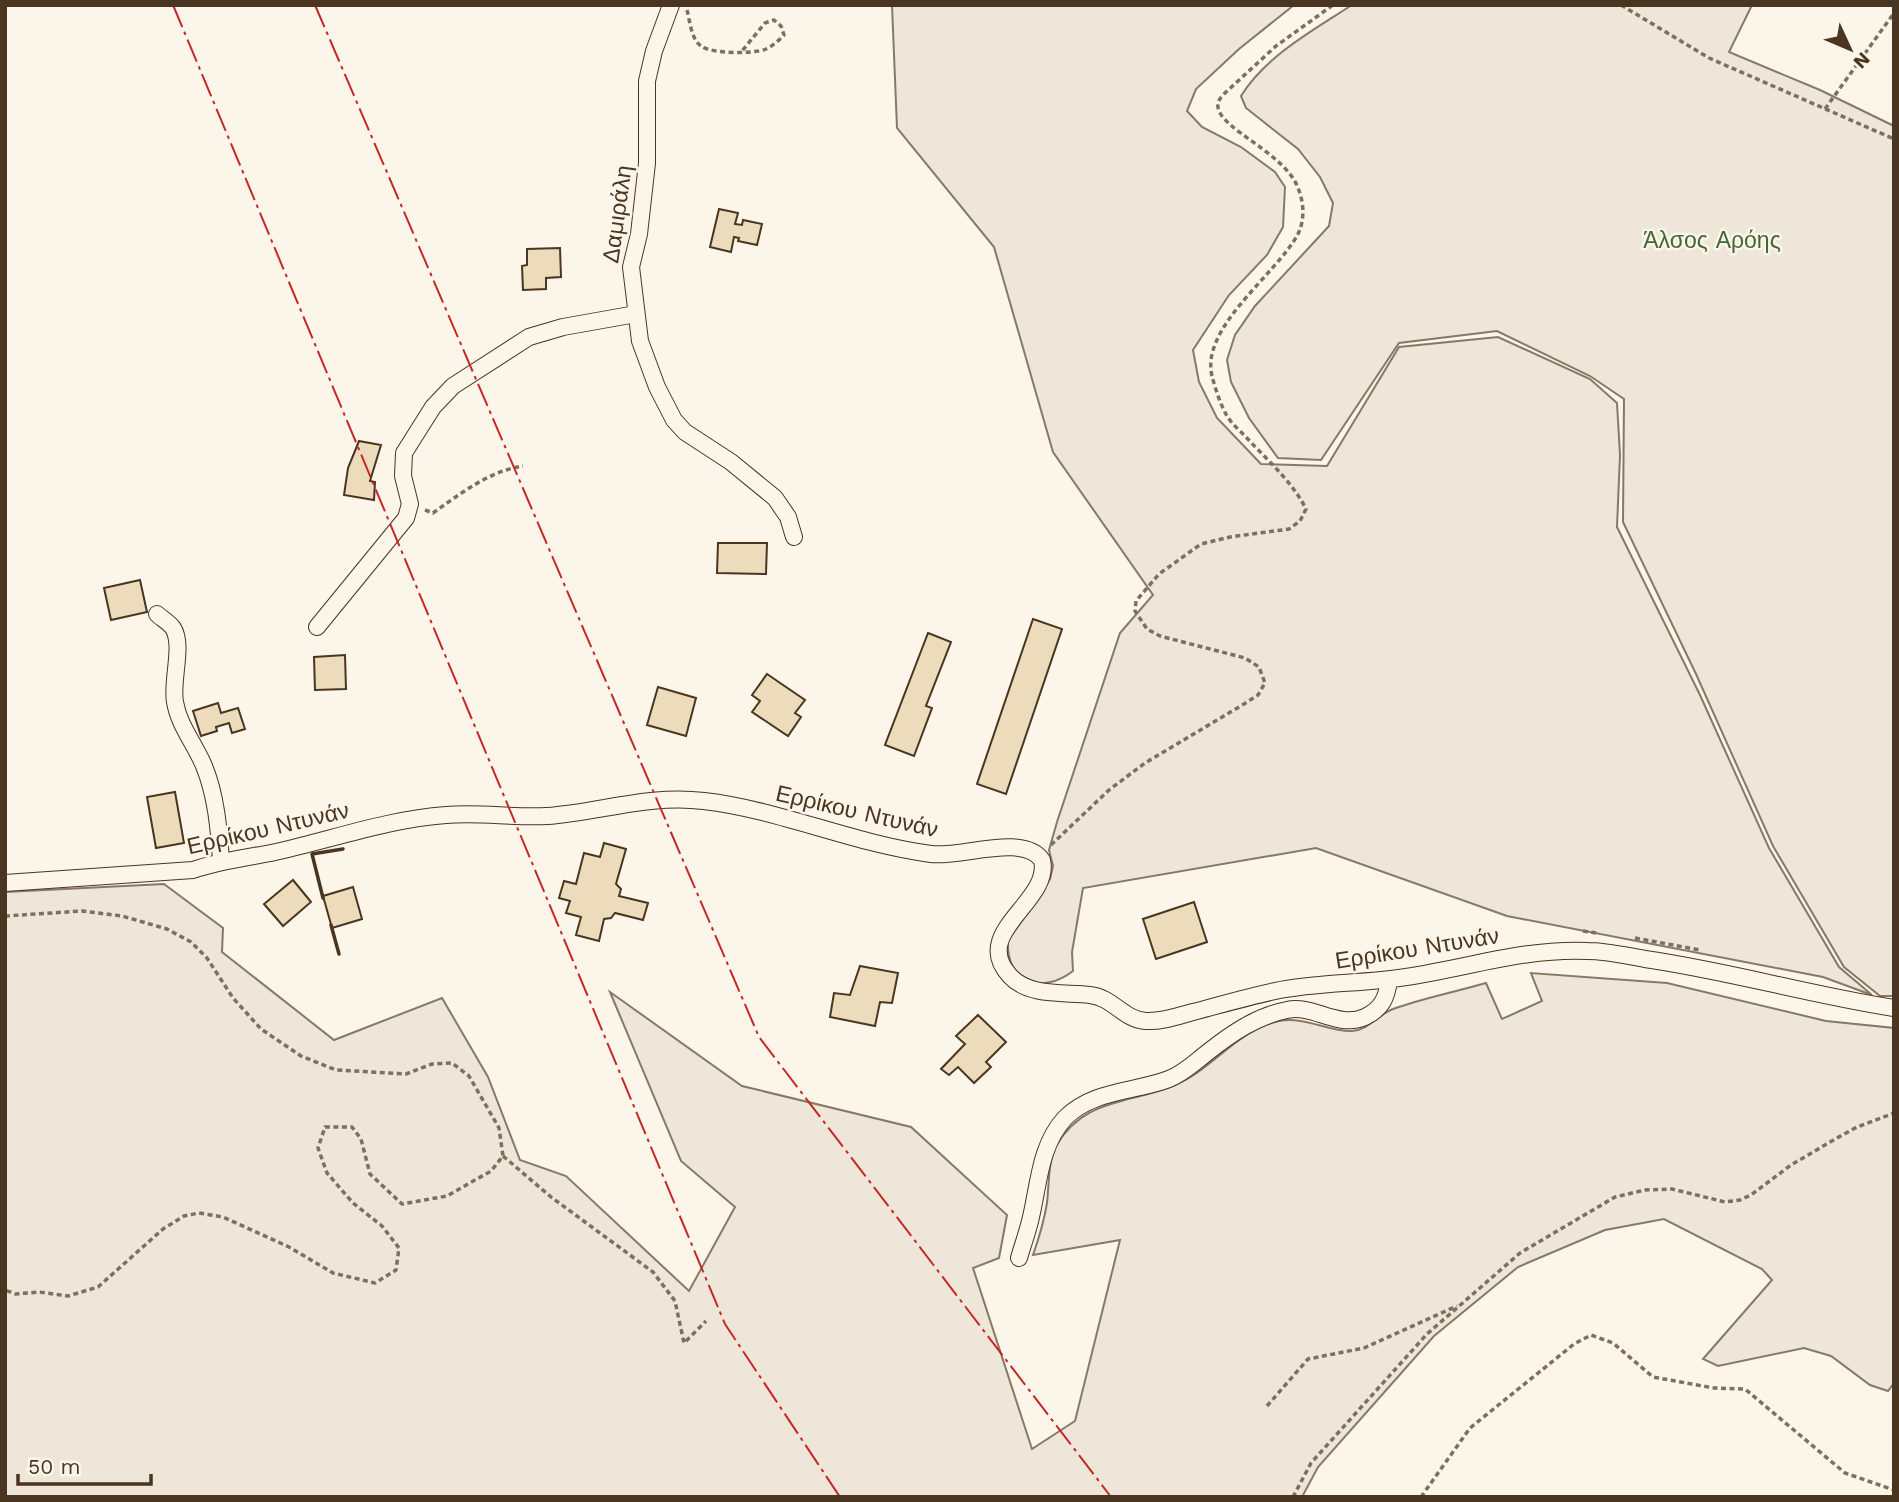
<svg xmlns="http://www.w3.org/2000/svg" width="1899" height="1502" font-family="'Work Sans',sans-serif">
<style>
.green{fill:#ede6d9;stroke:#887966;stroke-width:2}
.building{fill:#ecdcbc;stroke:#4a3520;stroke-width:2}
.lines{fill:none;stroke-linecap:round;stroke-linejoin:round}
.street-casing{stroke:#4a3520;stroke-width:18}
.path{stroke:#7f6f5c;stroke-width:3.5;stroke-dasharray:5 3.5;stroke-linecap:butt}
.street{stroke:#fbf6e9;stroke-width:16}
.wall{stroke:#4a3520;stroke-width:3.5}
.power{stroke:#c62828;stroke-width:2;stroke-dasharray:24 5 3.5 5;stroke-linecap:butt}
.labels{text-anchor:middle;stroke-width:5;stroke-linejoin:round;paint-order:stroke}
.street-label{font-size:23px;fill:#4a3520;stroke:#fbf6e9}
.park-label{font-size:23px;fill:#436837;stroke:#fbf6e9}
</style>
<rect width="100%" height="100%" fill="#fbf6e9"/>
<g class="green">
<path d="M892,5h402l-55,44 -43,40 -9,22 15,16 39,20 34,25 10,15 -2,40 -16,28 -38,40 -36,55 6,32 18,36 44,46 66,2 72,-119 99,-10 92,42 27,24 3,52 -3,72 83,168 69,153 70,119 33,28 -49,-18 -316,-61 -191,-68 -233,40 -11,64 1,19c-31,24 -67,12 -65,-30l42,-62 3,-13 -4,-16 8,-28 63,-189 33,-38 -100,-143 -59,-205 -97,-119z"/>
<path d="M1352,5h400l-23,47 91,38 74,36v870h-14l-36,-29 -71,-121 -77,-172 -73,-152 1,-123 -34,-23 -93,-45 -98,12 -78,117 -43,-2 -29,-40 -18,-36 -4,-22 8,-25 20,-29 74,-80 4,-23 -13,-26 -22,-28 -52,-41 -5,-12c25,-40 72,-66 111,-91z"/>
<path d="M164,884l59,44 -1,24 112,88 108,-42 46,79 32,83 46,16 123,115 46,-84 -54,-46 -71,-169 132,94 169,41 96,88 -8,43 -26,10 59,181 43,-28 45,-181 -87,15c6,-17 11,-34 14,-52 2,-17 1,-41 9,-57 28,-49 75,-42 119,-61 38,-16 62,-55 104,-64 26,-5 50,11 73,10 17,-1 26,-17 41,-22 30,-11 62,-17 93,-26l16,36 40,-18 -11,-28 136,10 159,38 68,7v355l-6,8 -18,-6 -39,-29 -27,-8 -86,18 -15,-7 69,-79 -10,-11 -98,-50 -59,11 -87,37 -84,69 -116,131 -16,30h-1297v-605z"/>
</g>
<g class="building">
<path d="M719,209l19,4 -3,11 7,1 1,-5 19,4 -5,21 -19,-4 1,-3 -5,-1 -3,15 -21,-5z"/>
<path d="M560,248l1,29 -15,1v11l-23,1 -1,-24 5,-1v-16z"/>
<path d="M359,441l22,4 -11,36 5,1 -1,18 -30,-5 4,-27z"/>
<path d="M718,543h49l-1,31 -49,-1z"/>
<path d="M140,580l7,32 -36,8 -7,-32z"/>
<path d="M1033,619l29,10 -56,165 -29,-10z"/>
<path d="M928,633l23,9 -25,64 6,2 -18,48 -29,-11z"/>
<path d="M345,655l1,34 -31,1 -1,-33z"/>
<path d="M767,674l38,26 -10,13 6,4 -13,19 -36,-24 8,-11 -8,-6z"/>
<path d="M658,687l38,11 -10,38 -39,-11z"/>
<path d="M218,703l3,10 17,-5 7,21 -13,4 -3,-10 -13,4 1,4 -16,5 -8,-25z"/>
<path d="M175,792l9,51 -28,5 -9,-51z"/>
<path d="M604,843l22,6 -10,35 5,5 -2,7 29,7 -5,17 -28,-7 -4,5 -7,1 -5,22 -23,-6 5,-18 -15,-4 4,-12 -11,-3 5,-17 12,3 8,-31 16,4z"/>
<path d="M293,880l18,22 -28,24 -19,-22z"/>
<path d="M353,887l9,32 -30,9 -9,-32z"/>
<path d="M1194,902l13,40 -51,17 -13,-40z"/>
<path d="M860,966l38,7 -6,30 -12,-1 -5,24 -45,-9 4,-24 16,2z"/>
<path d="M978,1015l28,27 -20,20 5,5 -17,16 -16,-16 -9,8 -8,-6 24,-25 -9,-8z"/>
</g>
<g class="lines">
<defs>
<g id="street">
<path d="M671,5l-17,46 -7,30v82l-8,71 -8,33 9,74 17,46 17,33 11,12 46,30 44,36 13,19 6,20"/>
<path d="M157,614c4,4 13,9 16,14 11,17 -2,53 2,74 4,24 20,42 29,64 12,29 15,63 17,95"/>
<path d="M317,627l89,-109 4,-14 -7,-28 1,-23 29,-46 20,-21 76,-49 34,-10 73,-13"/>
<path d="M5,883l188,-13c26,-9 51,-12 78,-17 56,-12 117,-34 175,-38 34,-3 67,3 101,1 53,-4 103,-22 157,-15 77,9 150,43 227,53 30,4 92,-21 111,6 10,42 -73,72 -32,116 19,21 55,16 80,19 22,2 34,25 56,26 16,1 32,-5 47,-9 27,-7 54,-15 82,-21 43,-9 88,-7 131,-14 61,-9 119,-29 182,-26 19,0 39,5 57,8 84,12 165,36 249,49"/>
<path d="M1019,1258c4,-14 9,-27 12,-41 8,-34 9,-72 34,-99 27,-28 70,-26 104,-39 15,-6 26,-17 39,-27 24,-19 49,-36 79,-42 26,-6 51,19 78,7 17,-8 22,-20 24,-37"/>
</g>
</defs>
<use href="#street" class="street-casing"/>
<g class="path">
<path d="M1621,5l88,53 185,81"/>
<path d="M687,10c3,11 4,29 14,36 10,8 54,8 65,3 7,-3 13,-9 18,-14l-3,-9 -7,-6 -9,3 -23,28"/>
<path d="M1825,109l69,-96"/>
<path d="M425,510l8,3c27,-19 56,-42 90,-47"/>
<path d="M1051,845l58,-55 36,-27 99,-59 14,-9 7,-12 -6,-16 -14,-9 -85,-22 -13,-7 -12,-18 1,-10 23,-27 42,-30 29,-7 59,-8 11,-8 6,-12c-14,-28 -40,-50 -61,-73 -6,-6 -14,-13 -18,-20 -6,-10 -12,-28 -15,-40 -12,-49 65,-102 86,-142 7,-14 6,-32 0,-46 -13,-35 -78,-59 -80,-81 -1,-6 3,-10 7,-14l51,-47 57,-41"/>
<path d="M5,916l77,-5 40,5 45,13 24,13 16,16 26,40 28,31 40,27 35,14 70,4 26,-10 20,-1 17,13 30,52 4,28 -12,15 -44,25 -45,8 -32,-30 -9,-35 -9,-12h-27l-7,21 9,25 26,30 29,23 17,22 -3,22 -21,13 -42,-10 -44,-26 -66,-30 -24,-4 -15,3 -21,13 -65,58 -30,9 -29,-4 -24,2 -10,-4"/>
<path d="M1583,931l13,2"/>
<path d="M1635,938l65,12"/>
<path d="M503,1156l48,41 102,75 22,29 9,42 22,-22"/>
<path d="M1267,1406l41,-47 56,-11 93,-42"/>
<path d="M1293,1497l18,-34 116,-129 93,-81 95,-56 30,-7 27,-1 53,13 15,-2 11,-5 40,-30 46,-27 20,-11 37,-14"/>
<path d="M1421,1497l49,-69 104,-84 17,-9 22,8 40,34 61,11 31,1 100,84 49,17"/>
</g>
<use href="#street" class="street"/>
<g class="wall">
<path d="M323,898l-11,-44 31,-5"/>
<path d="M331,925l8,29"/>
</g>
<g class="power">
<path d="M173,5l552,1319 115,173"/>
<path d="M315,5l444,1032 352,460"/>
</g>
</g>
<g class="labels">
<g class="street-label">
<text transform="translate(617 214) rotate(-82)" y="8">Δαμιράλη</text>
<text transform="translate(857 811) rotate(13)" y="8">Ερρίκου Ντυνάν</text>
<text transform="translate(268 828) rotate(-13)" y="8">Ερρίκου Ντυνάν</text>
<text transform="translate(1417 948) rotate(-9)" y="8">Ερρίκου Ντυνάν</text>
</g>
<g class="park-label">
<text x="1712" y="248">Άλσος Αρόης</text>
</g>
</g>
<rect width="1899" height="1502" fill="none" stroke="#4a3520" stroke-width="14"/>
<g transform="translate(1850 49) rotate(134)" stroke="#fbf6e9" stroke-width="5" paint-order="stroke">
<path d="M0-5L12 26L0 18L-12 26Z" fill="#4a3520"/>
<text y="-10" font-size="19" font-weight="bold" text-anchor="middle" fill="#4a3520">N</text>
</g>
<path d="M18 1474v10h133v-10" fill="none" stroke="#4a3520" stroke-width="3.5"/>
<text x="28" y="1474" font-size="21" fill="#4a3520" stroke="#fbf6e9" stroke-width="5" paint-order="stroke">50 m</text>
</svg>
